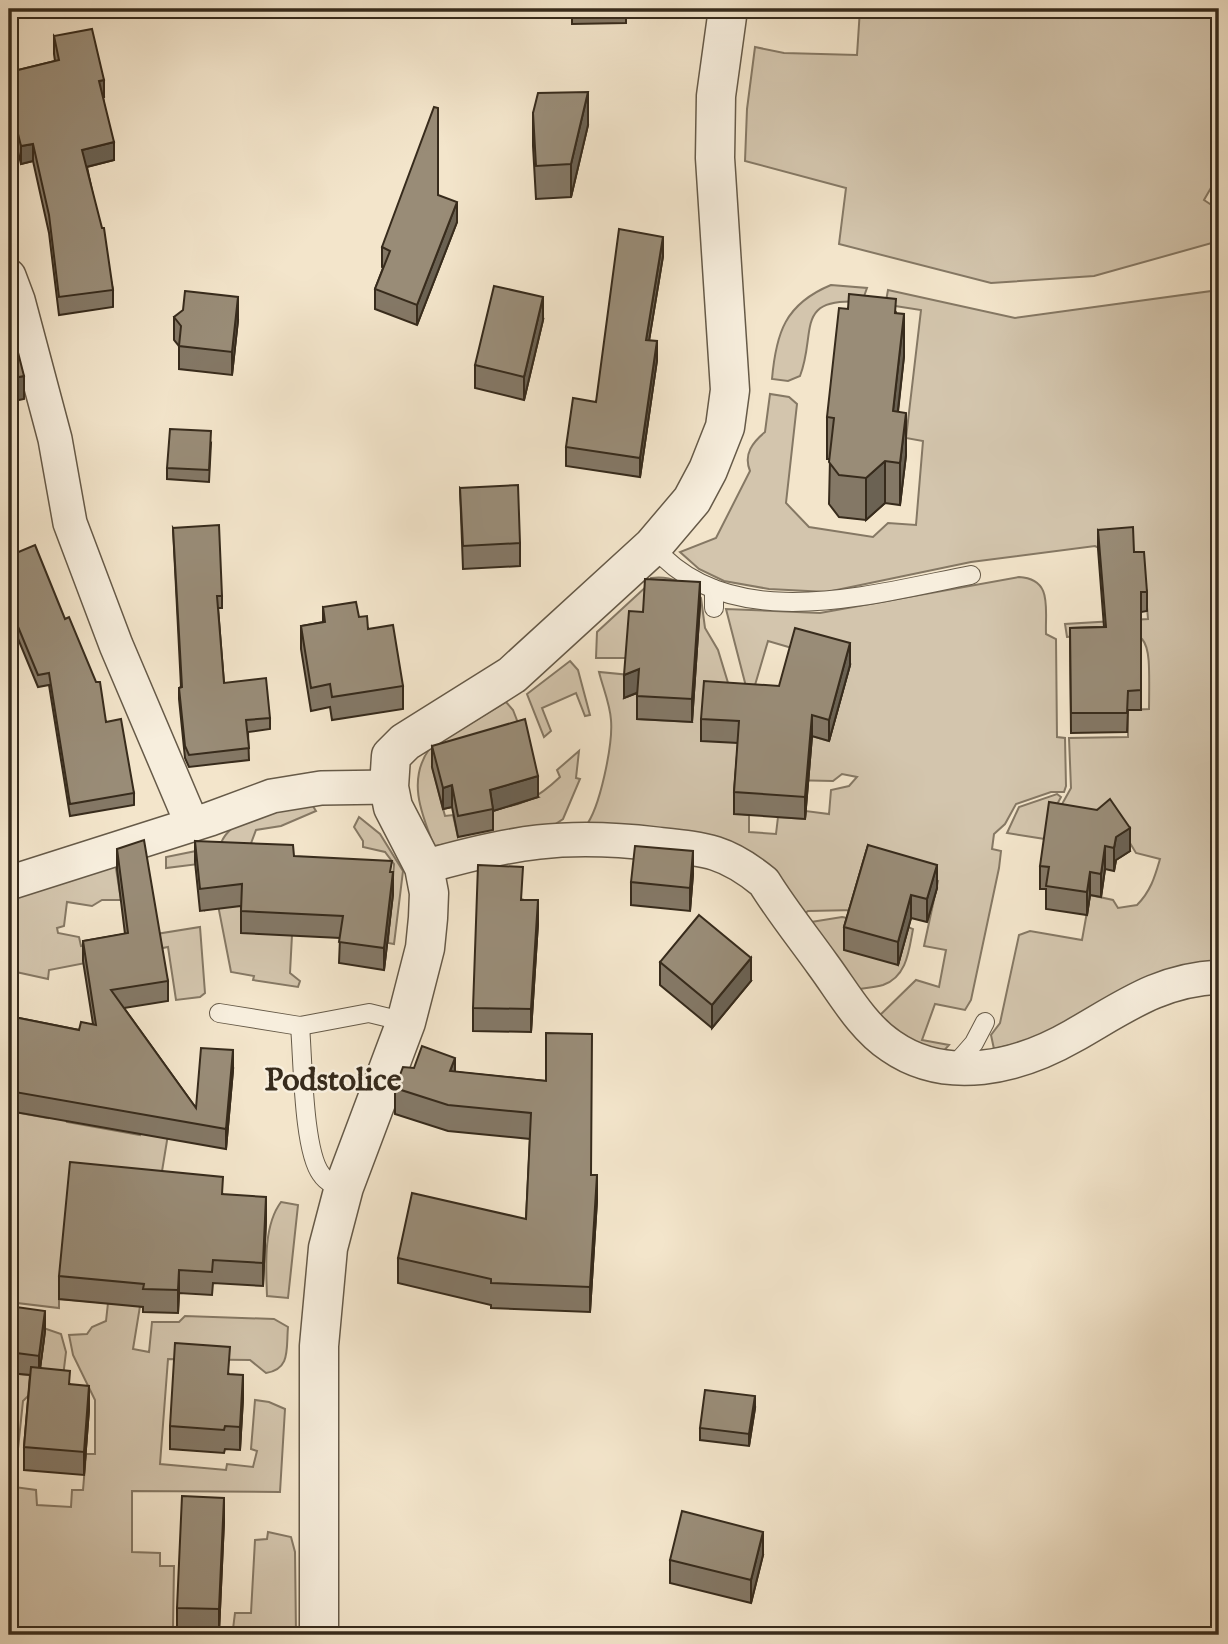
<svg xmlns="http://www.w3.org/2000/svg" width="1228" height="1644" font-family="'IM FELL English',serif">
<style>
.green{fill:#d3c5ad;stroke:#857864;stroke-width:2}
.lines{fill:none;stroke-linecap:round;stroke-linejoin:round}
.service-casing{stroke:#665a48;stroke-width:20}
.minor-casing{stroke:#665a48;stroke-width:36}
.tertiary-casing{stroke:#665a48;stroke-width:41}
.service{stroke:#f7eedd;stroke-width:18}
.minor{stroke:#f7eedd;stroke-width:33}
.tertiary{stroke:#f7eedd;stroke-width:38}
.wall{fill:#847866;stroke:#372b1c;stroke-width:2}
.shaded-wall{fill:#6b6253;stroke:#372b1c;stroke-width:2}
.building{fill:#998c77;stroke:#372b1c;stroke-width:2}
.labels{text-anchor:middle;stroke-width:5;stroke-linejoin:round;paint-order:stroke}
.quarter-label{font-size:32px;font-weight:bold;fill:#372b1c;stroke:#f7eedd}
</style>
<rect width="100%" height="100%" fill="#f3e5cb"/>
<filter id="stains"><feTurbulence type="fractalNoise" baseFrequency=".00286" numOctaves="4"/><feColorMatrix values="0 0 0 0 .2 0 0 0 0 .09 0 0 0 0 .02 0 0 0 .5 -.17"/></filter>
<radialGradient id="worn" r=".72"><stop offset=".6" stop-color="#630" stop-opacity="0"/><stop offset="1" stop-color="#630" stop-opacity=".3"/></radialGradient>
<g class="green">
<path d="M860,9h359v165l-15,26 15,10v31l-125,35 -103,7 -152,-39 7,-56 -101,-27 2,-52 8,-62 29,6 73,2z"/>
<path d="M831,285l36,3 -5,14c-69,-5 -45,30 -62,74l-12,5 -16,-2c4,-46 13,-75 59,-94z"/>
<path d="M888,290l127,28 204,-28v675l-166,70 -59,14 -3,-14 9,-12 19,-88 11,-4 52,9 8,-45 23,5 5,8 19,-3c14,-14 18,-29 23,-46l-24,-6 -17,-28 -63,-10 15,-27 -2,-50 59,-1v-27l21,-1c1,-88 3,-79 -82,-72l-2,-13 83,-5 -4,-48 -49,-25 -124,16 -144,30 -58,-3 -45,-8 -25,-12 -19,-17 36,-14 34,-67c-7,-17 3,-29 15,-39l5,-38 19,3 8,7 -11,99 23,24 64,10 15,-14 28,2 7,-84 -17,-3 15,-128 -32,-5 -3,-4z"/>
<path d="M1019,577c34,2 26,31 27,57l10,5 1,98 8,1 1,48 -2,6h-13l-35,12 -11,20 -11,10 -2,15 9,2 -2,17 -28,132 -6,10 -30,-6 -13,36 27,5 -7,8 -22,-7 -44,-27 40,-39 23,7 7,-37 -22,-4 14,-65 -68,-19 -15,48 -47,1 -8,6 -23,-35 -192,-55c15,-18 28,-83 26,-107 -1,-16 -8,-32 -12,-48l41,4 -3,43 55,3 -49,-87 -16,23h-31l1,-26 51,-47 3,-7c19,-3 38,6 50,20l4,30 13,22 11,36 15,26 -10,101 15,2v17l27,2 2,-17 27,2 1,-8 23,3 2,-24 18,-4 8,-9 -15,-3 -9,7 -45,-1 17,-46 24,7 21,-76 -82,-24 -18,61 -24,-93 94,4z"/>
<path d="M570,661l8,9 12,45 -5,1 -9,-23 -34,15 9,23 -7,6 -17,-43z"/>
<path d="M506,702l7,8 12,31 -93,26 13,49 8,-1 5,22 31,-29c31,0 49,-10 71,-31l-3,-7 22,-19 -3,27 4,1 -17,40 -15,10 -114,17c-13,-33 -27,-67 -4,-98z"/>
<path d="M1057,794l4,3 -14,26 -2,16 -38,-6 12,-26z"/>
<path d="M311,803l5,8 -35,15 -25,4 -13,35 49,70 -2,38 10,8 -2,6 -45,-7 1,-4 -23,-4 -14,-72 4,-57c13,-31 62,-33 90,-40z"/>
<path d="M359,817l21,17 23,37 -9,73 -6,-1 6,-79 -9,-12 -22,-5v-6l-9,-14z"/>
<path d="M196,851l10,58 -1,1 -7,-46 -32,4v-11z"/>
<path d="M115,862l6,38h-19l-10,6 -25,-4 -3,24 -7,2 1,5 21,4 2,9 119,-19 5,66 -5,4 -24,3 -8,-53 -119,23 -1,9 -32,-7 -4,29 -3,-1v-106z"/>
<path d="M842,917l11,2 45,46 10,-38 5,2c-4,21 -6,48 -30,56 -10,3 -22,3 -33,6l-45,-68z"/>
<path d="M63,1039l18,3 -14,80 73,13 6,-30 26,5 -39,239 16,3 3,-30h27l6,-6 89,3 14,8c-2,22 3,42 -22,46l-16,-13 -82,-1 -8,105 66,6 1,-6 26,3 4,-16 -6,-2 4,-49 14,2 16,7 -5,83 -148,-1v61l28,1v13h14l-1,62 60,1 2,-16h16l4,-73 12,-1 1,-7 23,5 4,15 1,83h-287v-262l30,3 5,-37 -22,-3 7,-13 32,11 5,18 -5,41 -10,5 -23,-2 -5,5 -9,86 22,3 1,15 34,2 1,-17h11l3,-36h9v-54l-22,-45 -4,-20 18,-1 5,-7 14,-6 2,-18 -49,-4v9l-50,-6v-191l39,7z"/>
<path d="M281,1202l17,3 -10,93 -21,-2c-1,-29 -4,-70 14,-94z"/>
</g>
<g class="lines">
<defs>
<g id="service">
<path d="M653,546c76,91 219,48 318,29"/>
<path d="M714,589v19"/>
<path d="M219,1013l81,13 69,-13 37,9"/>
<path d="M300,1026c3,34 3,124 21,148 6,9 13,11 23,13"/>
<path d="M953,1067l21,-24 11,-21"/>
</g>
<g id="minor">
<path d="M9,276l9,24 37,139 15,84 46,122 76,179"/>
<path d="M424,867c88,-25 140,-34 232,-23 48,5 69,6 108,38 18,29 39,55 59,83 20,27 39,62 68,81 56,39 128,21 182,-10 51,-29 86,-56 146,-59"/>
<path d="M9,883l201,-64 62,-23 49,-8 68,-1"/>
</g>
<path id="tertiary" d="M319,1635v-289l9,-98 16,-61 62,-165 19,-74 3,-30 1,-25 -5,-26 -31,-60 -4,-20 2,-31 14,-14 107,-67 141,-129 39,-46 16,-30 17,-43 5,-37 -15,-232 1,-62 12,-87"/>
</defs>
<use href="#service" class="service-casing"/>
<use href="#minor" class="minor-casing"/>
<use href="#tertiary" class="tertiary-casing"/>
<use href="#service" class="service"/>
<use href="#minor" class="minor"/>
<use href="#tertiary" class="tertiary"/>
</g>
<g class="wall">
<path d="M572,9h54v14l-54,1z"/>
<path d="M54,36l50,61 -1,1 11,62 -27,7 26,123v17l-54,8 -10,-82 -16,-72 -12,3 -12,-49v-31l5,-1v-12l41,-10 -1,-7z"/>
<path d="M533,113l55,12 -17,72 -35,2 -3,-53z"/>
<path d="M1219,158v43l-4,-3v-33z"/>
<path d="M438,195l19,27 -40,103 -42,-16v-20l8,-21 -1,-1v-20z"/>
<path d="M663,256l-14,84 8,20 -17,117 -74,-11v-19l30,-45z"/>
<path d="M896,313l8,43 -6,56 8,43 -6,50 -15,-2 -19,17 -27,-3 -10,-13 1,-45h-3v-42z"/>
<path d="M174,317l64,3 -6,55 -53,-6v-23l-5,-6z"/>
<path d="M543,320l-19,80 -49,-12v-23z"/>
<path d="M211,443l-2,39 -42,-3v-11z"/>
<path d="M460,488l60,55v23l-57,3z"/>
<path d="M173,528l49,68v12h-4l6,75 46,35v11l-22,3 1,28 -60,7 -4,-9 -6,-59v-11l2,-1z"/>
<path d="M1098,530l36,22 13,40v19l-6,1v98h-13l-1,22 -56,1 -1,-105 34,-1 -6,-78z"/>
<path d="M9,556l97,166 28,71v12l-64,11 -21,-131 -11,2 -29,-70z"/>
<path d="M700,605l-8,117 -55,-3v-26l-13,5 19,-86z"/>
<path d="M323,607l36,10 9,12 35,57v23l-71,11 -2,-13 -19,4 -10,-62v-23l22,-4z"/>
<path d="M850,665l-21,76 -17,-5 -7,83 -71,-5v-22l4,-49 -37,-2v-22l78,-33z"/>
<path d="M432,746l106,51 -45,14v19l-35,7 -6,-30 -9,2 -11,-42z"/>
<path d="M1097,810l33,41 -14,9 -2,11 -9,-2 -4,28 -11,-2 -3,20 -41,-6v-20h-6v-23z"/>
<path d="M195,841l197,31 1,22 -9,76 -45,-7 1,-25 -99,-5v-27l-41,5 -5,-49z"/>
<path d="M868,845l69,43 -10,34 -16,-4 -13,47 -54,-15v-23z"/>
<path d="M117,849l51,132v20l-44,7 72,100 37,-38 -7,79 -217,-38v-95l70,14 14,-6 -10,-63v-20l42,-7 -8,-65z"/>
<path d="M693,874l-3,37 -59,-6v-23z"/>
<path d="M523,900l15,23 -7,109 -58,-1v-23z"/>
<path d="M660,962l91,19 -39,47 -52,-43z"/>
<path d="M455,1072l91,9 45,94 6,25 -7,112 -99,-4v-3l-93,-22v-25l128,-39 4,-80 -82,-8 -53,-17v-26z"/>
<path d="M223,1194l43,26 -3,66 -50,-3 -1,12 -33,-2 -1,20 -35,-1v-5l-84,-8v-23z"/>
<path d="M9,1306l36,25 -5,37 30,16 19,25 -5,66 -60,-5v-23l6,-72 -21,-2z"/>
<path d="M229,1374l14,24 -3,52 -15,-1 -1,4 -54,-4v-23z"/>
<path d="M755,1408l-6,38 -49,-6v-12z"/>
<path d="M224,1521l-5,111 -42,-1v-23z"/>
<path d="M763,1555l-12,48 -81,-20v-23z"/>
</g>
<g class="shaded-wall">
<path d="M104,80v17l-5,2v-18z"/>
<path d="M588,92v33l-17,72v-33z"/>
<path d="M114,142v18l-32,8v-18z"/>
<path d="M33,144v17l-12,3v-18z"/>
<path d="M457,202v20l-40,103v-20z"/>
<path d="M663,237v19l-17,103v-19z"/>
<path d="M238,297v23l-6,55v-23z"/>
<path d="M543,297v23l-19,80v-23z"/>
<path d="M904,314v42l-11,97v-42z"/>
<path d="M657,341v19l-17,117v-19z"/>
<path d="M24,376v23l-15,3v-23z"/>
<path d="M906,413v42l-6,50v-42z"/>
<path d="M885,461v42l-19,17v-42z"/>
<path d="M700,582v23l-8,117v-23z"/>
<path d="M850,643v22l-21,76v-21z"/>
<path d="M639,669v23l-15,6v-23z"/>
<path d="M812,715v21l-7,83v-22z"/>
<path d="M538,776v21l-45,14 -3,-21z"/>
<path d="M452,785v22l-9,2v-21z"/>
<path d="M1130,828v23l-14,9 -2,11v-23l2,-11z"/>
<path d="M1105,846v23l-4,28v-23z"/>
<path d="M693,851v23l-3,37v-23z"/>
<path d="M937,865v23l-10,34v-23z"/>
<path d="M393,872v22l-9,76v-22z"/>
<path d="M1090,872v23l-3,20v-23z"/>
<path d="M911,895v23l-13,47v-23z"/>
<path d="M538,900v23l-7,109v-23z"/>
<path d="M751,958v23l-39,47v-23z"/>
<path d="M233,1050v20l-7,79v-20z"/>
<path d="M455,1058v25l-5,-12z"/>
<path d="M597,1175v25l-7,112v-25z"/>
<path d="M266,1197v23l-3,66v-23z"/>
<path d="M179,1270v23l-1,20v-23z"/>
<path d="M45,1311v20l-6,45v-20z"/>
<path d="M243,1375v23l-3,52v-23z"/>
<path d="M89,1386v23l-5,66v-23z"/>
<path d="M755,1396v12l-6,38v-12z"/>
<path d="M224,1498v23l-5,111v-23z"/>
<path d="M763,1532v23l-12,48v-23z"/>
</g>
<g class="building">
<path d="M92,29l12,51 -5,1 15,61 -32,8 20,78h2l9,62 -54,7 -10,-82 -16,-71 -12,2 -12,-48v-14l8,-2 -3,-11 45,-11 -5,-24z"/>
<path d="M588,92l-17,72 -35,2 -3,-53 5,-20z"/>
<path d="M434,107l4,1v87l19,7 -40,103 -42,-16 15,-38 -8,-4z"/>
<path d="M1219,158v9l-4,-2z"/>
<path d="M619,229l44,8 -17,103 11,1 -17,117 -74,-11 7,-49 23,4z"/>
<path d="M494,286l49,11 -19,80 -49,-12z"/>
<path d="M185,291l53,6 -6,55 -53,-6 2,-20 -7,-9 9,-7z"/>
<path d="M849,294l47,5 -1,14 9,1 -11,97 13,2 -6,50 -15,-2 -19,17 -27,-3 -10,-13 5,-44 -7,-1 12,-109 9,1z"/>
<path d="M9,317l15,59 -15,3z"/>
<path d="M170,429l41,2 -2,39 -42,-2z"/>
<path d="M518,485l2,58 -57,3 -3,-58z"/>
<path d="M219,525l3,71h-5l7,87 42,-5 4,40 -24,2 3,28 -60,7 -4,-9 -6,-58 3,-1 -9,-159z"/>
<path d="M1133,527l1,25h10l3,40h-6v98l-13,1 -1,22h-56l-1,-85 36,-1 -8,-97z"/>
<path d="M35,545l30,74 4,-2 27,65h4l6,40 15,-3 13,74 -64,11 -21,-131 -11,2 -29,-70v-49z"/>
<path d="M645,579l55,3 -8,117 -55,-3 2,-27 -15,6 5,-64 14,1z"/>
<path d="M356,602l3,15 8,-1 1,13 25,-4 10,61 -71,11 -2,-13 -19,4 -10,-62 24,-4 -2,-15z"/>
<path d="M795,628l55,15 -21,77 -17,-5 -7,82 -71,-5 5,-71 -38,-2 3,-38 75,5z"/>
<path d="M525,719l13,57 -48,14 3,19 -35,7 -6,-31 -9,3 -11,-42z"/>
<path d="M1110,799l20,29 -14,9 -2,11 -9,-2 -4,28 -11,-2 -3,20 -41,-6 3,-19 -9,-1 9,-64 48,8z"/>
<path d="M144,840l24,141 -57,9 85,118 5,-60 32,2 -7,79 -217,-38v-75l70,14 2,-8 15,3 -13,-84 45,-8 -11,-84z"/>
<path d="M195,841l98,4 1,11 98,5 -2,11h3l-9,76 -45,-6 4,-26 -102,-5 1,-27 -42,5z"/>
<path d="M868,845l69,20 -10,34 -16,-4 -13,47 -54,-15z"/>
<path d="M635,846l58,5 -3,37 -59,-6z"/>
<path d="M478,865l45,2 -2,33h17l-7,109 -58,-1z"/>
<path d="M699,915l52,43 -39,47 -52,-43z"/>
<path d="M546,1033l46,1 -1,141h6l-7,112 -99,-4v-4l-93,-21 14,-65 114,26 5,-106 -83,-8 -53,-17 8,-21 11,1 8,-22 33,12 -5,13 96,10z"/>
<path d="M70,1162l153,15 -1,17 44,3 -3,66 -50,-3 -1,12 -33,-2 -1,20 -35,-1 1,-5 -85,-8z"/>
<path d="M9,1306l36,5 -6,45 -30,-4z"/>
<path d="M175,1343l55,4 -2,27 15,1 -3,52 -15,-1 -1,4 -54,-4z"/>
<path d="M31,1367l39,4 -1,13 20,2 -5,66 -60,-5z"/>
<path d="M705,1390l50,6 -6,38 -49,-6z"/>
<path d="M182,1496l42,2 -5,111 -42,-1z"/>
<path d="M682,1511l81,21 -12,48 -81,-20z"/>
</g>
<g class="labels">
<g class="quarter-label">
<text x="333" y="1090">Podstolice</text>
</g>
</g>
<rect width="1228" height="1644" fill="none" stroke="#f3e5cb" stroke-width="35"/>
<rect x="10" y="10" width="1207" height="1623" fill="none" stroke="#372b1c" stroke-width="3.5"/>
<rect x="18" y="18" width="1193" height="1609" fill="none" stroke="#372b1c" stroke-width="2"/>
<rect width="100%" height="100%" filter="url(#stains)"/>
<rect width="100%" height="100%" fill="url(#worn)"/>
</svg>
